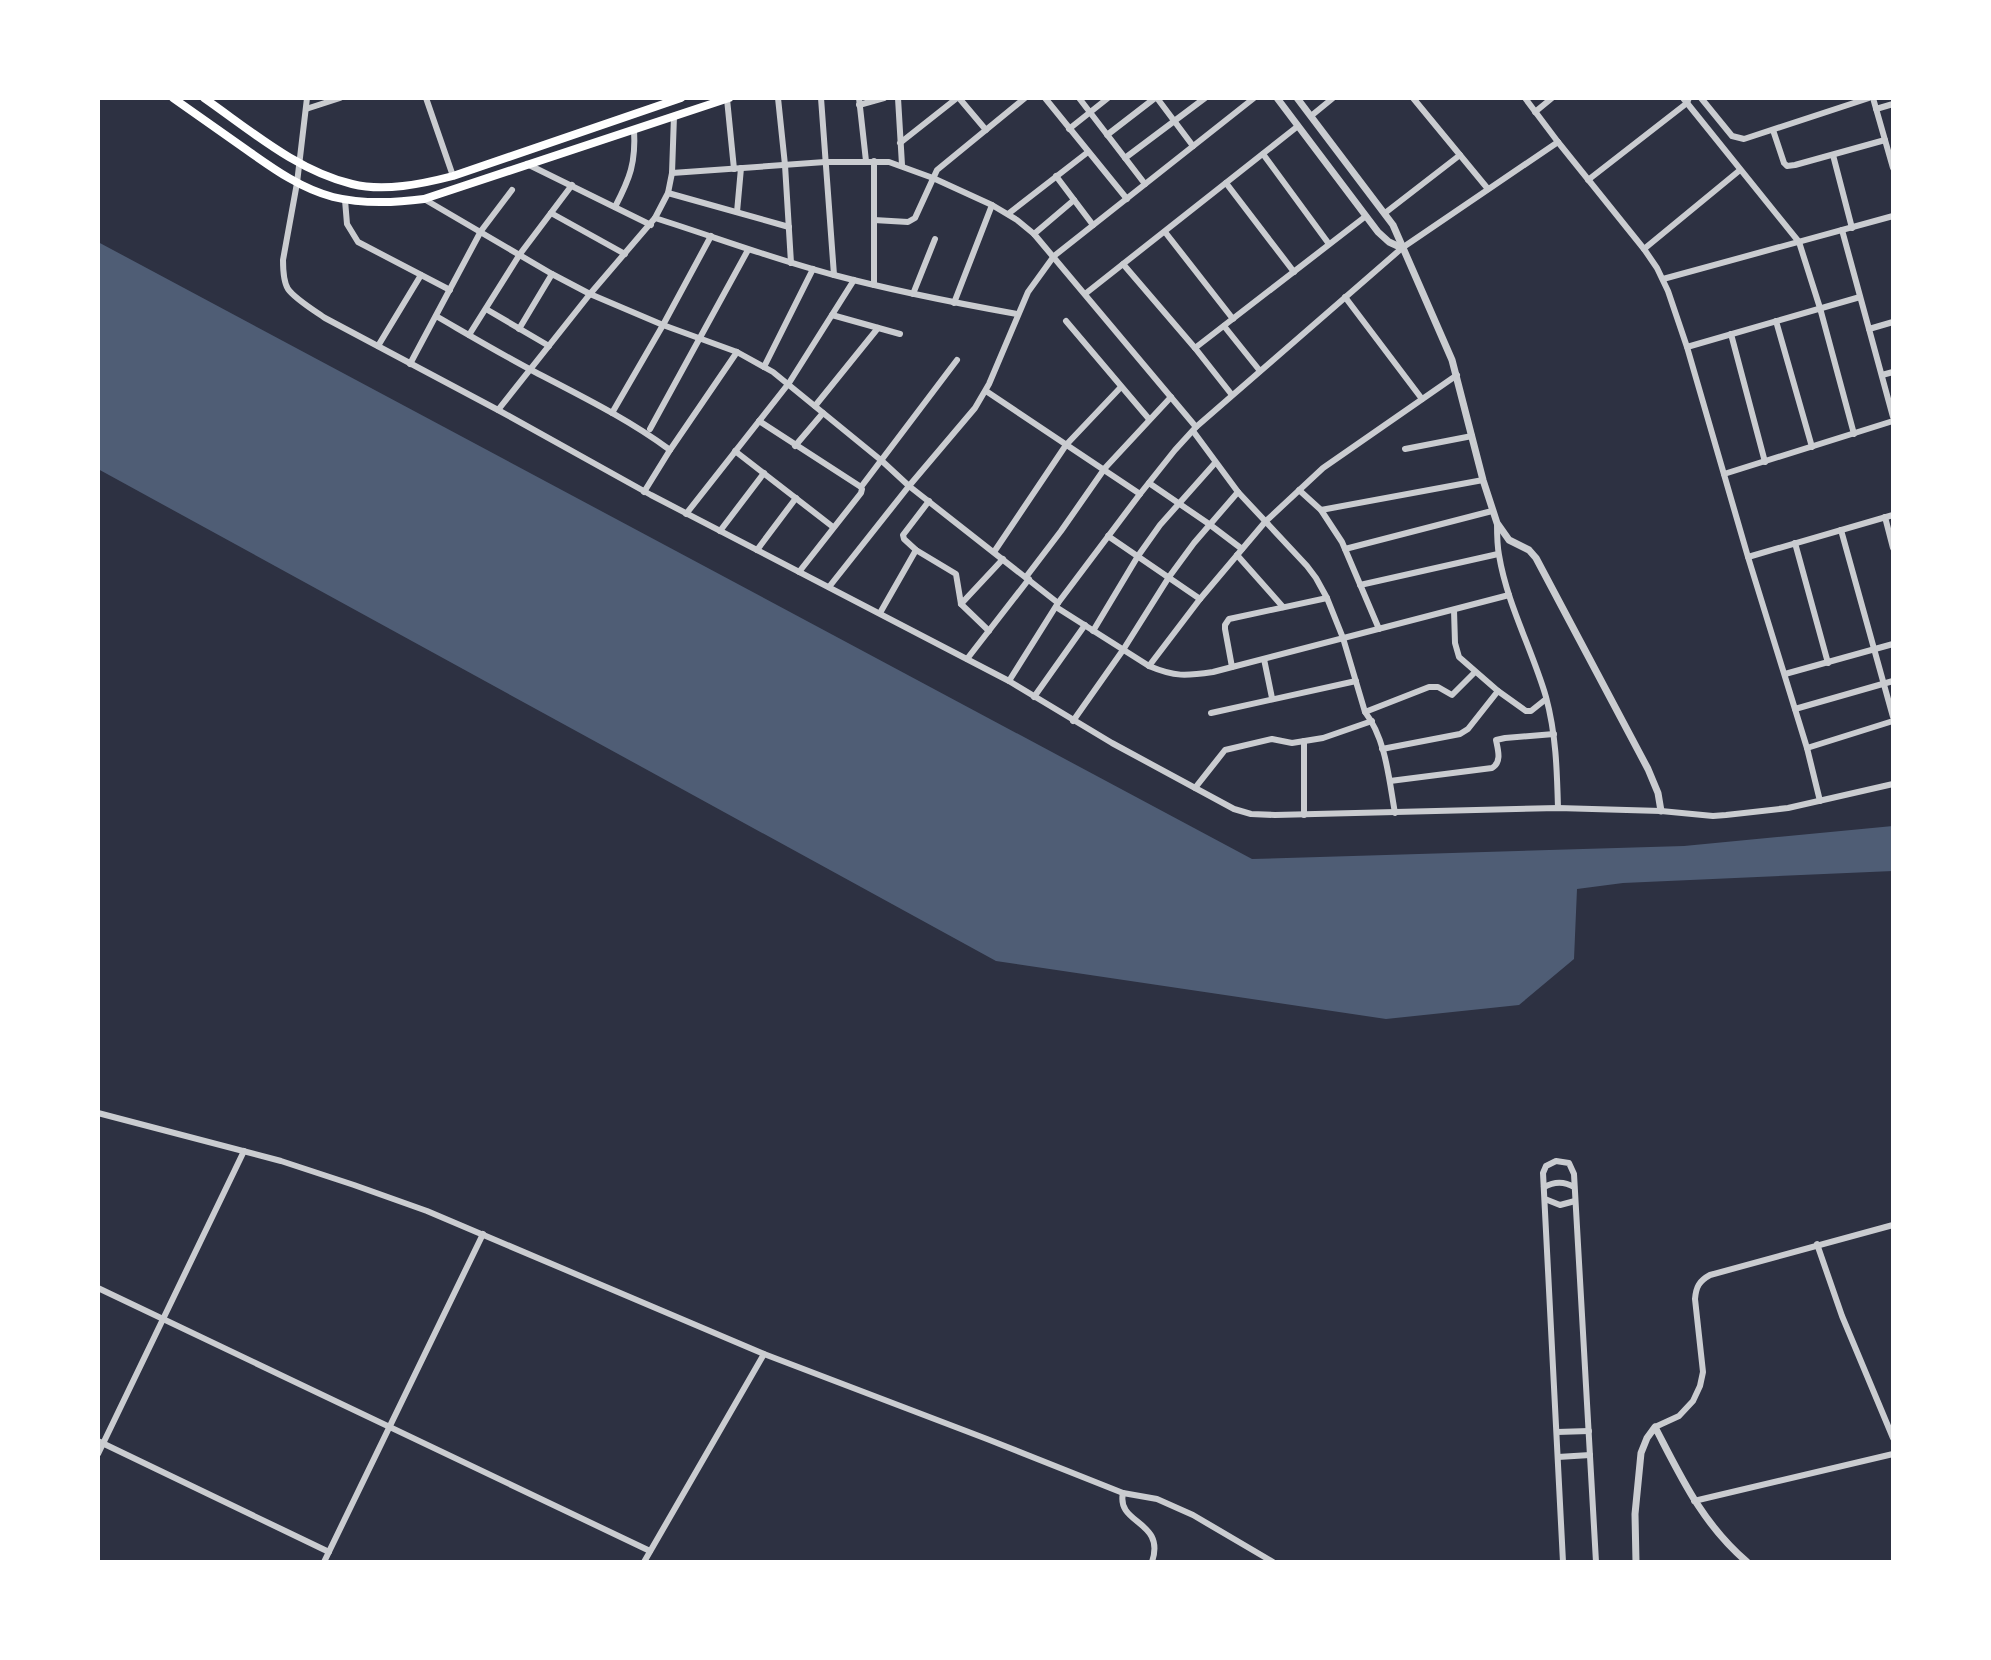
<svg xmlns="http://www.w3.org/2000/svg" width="1991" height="1660" font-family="Quicksand,sans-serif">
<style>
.water{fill:#4f5d75}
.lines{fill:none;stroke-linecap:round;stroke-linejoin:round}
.minor{stroke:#caccd0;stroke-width:6}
.tertiary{stroke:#caccd0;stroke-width:7}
.secondary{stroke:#fff;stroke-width:8}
</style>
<rect width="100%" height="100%" fill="#2d3142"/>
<path class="water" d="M98,242l1154,617 432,-13 209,-20v45l-270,12 -46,6 -3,70 -55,46 -133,14 -390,-58 -898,-492z"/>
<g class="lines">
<g class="minor">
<path d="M307,98l-10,85 -14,77c0,8 0,21 5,29 7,10 27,22 37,29l173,92 153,85 358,186 103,62 122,66 17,5 24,1 283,-7 103,3 52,5 13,-1 62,-7 105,-24"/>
<path d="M426,98l27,78"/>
<path d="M778,98l7,67 6,98"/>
<path d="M821,98l13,177"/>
<path d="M859,98l7,63"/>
<path d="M898,98l4,67"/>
<path d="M959,98l27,32"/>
<path d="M1045,98l82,101"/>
<path d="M1079,98l66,86"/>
<path d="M1157,98l36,48"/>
<path d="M1413,98l75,91"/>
<path d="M1525,98l33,44 86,107 13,19 11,23 19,56 61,210 59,191 13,53"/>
<path d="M1683,98l116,144 21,66 34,126"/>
<path d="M1701,98l31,38 12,3 125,-41"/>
<path d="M1873,98l20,70"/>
<path d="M727,99l7,70"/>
<path d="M859,105l25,-7"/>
<path d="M306,109l34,-11"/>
<path d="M1876,109l17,-5"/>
<path d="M1535,112l17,-14"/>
<path d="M1311,116l22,-18"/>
<path d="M1069,129l39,-31"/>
<path d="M1773,130l11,33 3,3 8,-1 90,-25"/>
<path d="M1107,135l48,-37"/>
<path d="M900,143l57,-45"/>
<path d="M1263,154l66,90"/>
<path d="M1833,155l19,73"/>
<path d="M1125,158l80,-60"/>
<path d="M527,164l124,61"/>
<path d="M672,173l153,-11h64l44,16 59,27 25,15 17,14 162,193"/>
<path d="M1056,176l37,49"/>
<path d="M1588,180l99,-77 2,-5"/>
<path d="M1226,183l68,89"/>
<path d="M668,193l121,34"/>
<path d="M424,199l128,75 38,20 73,31 74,27 36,20 109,89 27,25 149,117"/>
<path d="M345,200l2,24 11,18 92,48"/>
<path d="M615,207c15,-29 21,-44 19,-78"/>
<path d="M737,212l4,-44"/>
<path d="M551,213l74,41"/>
<path d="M1385,213l75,-58"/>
<path d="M1008,214l80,-62"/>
<path d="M655,218c60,19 118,41 179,57 60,16 122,28 183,39"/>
<path d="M874,220l34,2 7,-4 22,-48 88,-72"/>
<path d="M1842,230l51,187"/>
<path d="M1165,232l68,87"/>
<path d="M1034,234l40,-34"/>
<path d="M1644,249l96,-79"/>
<path d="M1123,264l72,84 37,47"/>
<path d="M1663,279l230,-63"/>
<path d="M874,285v-124"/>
<path d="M913,294l22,-55"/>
<path d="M1085,294l213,-168"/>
<path d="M1345,297l77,102"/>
<path d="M954,303l38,-98"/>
<path d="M486,309l63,37"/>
<path d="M832,315l68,19"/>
<path d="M436,316c33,19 65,38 99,56 46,24 93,47 135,78"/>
<path d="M1066,321l83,98"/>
<path d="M1776,321l36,126"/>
<path d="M1224,326l36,45"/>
<path d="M519,329l33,-55"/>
<path d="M1869,329l24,-7"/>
<path d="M1731,334l34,128"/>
<path d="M469,335l51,-81 52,-69"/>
<path d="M378,346l43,-71"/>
<path d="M1687,347l173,-50"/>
<path d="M1195,348l171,-132"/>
<path d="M410,364l71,-133 31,-41"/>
<path d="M764,367l49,-98"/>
<path d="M1882,375l11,-3"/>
<path d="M986,391l154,103"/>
<path d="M815,406l63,-78"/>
<path d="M498,410l92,-116 65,-76 13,-25 4,-20 2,-57"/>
<path d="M612,413l51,-88 48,-89"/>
<path d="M759,421l102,66"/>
<path d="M650,429l98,-179"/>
<path d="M1193,431l45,61 69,74 9,12 11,20 16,40 22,74c21,27 24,68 30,101"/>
<path d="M795,446l28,-33"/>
<path d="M1405,449l67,-13"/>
<path d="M735,451l98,76"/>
<path d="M1724,474l169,-53"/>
<path d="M1149,483l60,41 33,25"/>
<path d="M1299,490l22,20 21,32 37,87"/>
<path d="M644,492l26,-42 67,-98"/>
<path d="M929,501l-26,34 1,4 12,11 40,24 5,30 28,27"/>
<path d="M1321,510l162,-30"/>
<path d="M686,514l103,-131 65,-103"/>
<path d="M1885,517l8,31"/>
<path d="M1497,523c0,10 0,22 2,32 8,49 33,94 47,142 10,37 11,73 12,111"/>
<path d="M1841,530l52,187"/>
<path d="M720,531l44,-58"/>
<path d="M1108,536l92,63"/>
<path d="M1795,543l33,120"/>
<path d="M1345,549l147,-38"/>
<path d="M757,550l39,-52"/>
<path d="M994,552l72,-107 55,-58"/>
<path d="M1237,555l46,52"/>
<path d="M1748,557l145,-42"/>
<path d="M799,572l62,-79 1,-4 -1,-2 96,-127"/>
<path d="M1026,577l35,-46 44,-63 66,-71"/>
<path d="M1360,585l138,-31"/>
<path d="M829,587l80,-101 66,-78 14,-24 39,-92 26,-36 200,-158"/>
<path d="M961,604l42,-45"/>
<path d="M1056,607l93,59c26,11 37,10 64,6l296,-77"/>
<path d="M1454,610l1,33 4,14 39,34 28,20h5l15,-12"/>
<path d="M880,613l36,-63"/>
<path d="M1093,631l45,-75 22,-31 55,-62"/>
<path d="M967,659l62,-80"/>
<path d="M1264,659l8,39"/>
<path d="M1149,666l51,-67 65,-77 58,-54 134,-93"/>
<path d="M1232,667l-7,-38v-4l4,-6 98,-21"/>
<path d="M1785,674l108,-30"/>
<path d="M1009,681l49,-78 82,-109 35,-44 21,-23 206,-179 156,-106"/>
<path d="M1034,697l51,-72"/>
<path d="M1795,709l98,-28"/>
<path d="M1365,712l64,-25h9l14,8 23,-23"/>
<path d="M1211,713l145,-32"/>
<path d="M1073,721l50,-71 46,-73 25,-34 44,-51"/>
<path d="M1304,741v74"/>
<path d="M1807,748l86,-27"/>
<path d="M1382,749l78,-15 8,-5 30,-38"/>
<path d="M1390,781l102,-13c10,-6 6,-18 4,-28l9,-2 49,-4"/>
<path d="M1195,788l30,-38 47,-11 20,4 31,-5 49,-17"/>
<path d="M98,1113l183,48 73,24 73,26 337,143 223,85 136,54 34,6 36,16 80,47"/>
<path d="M1544,1187c11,-6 20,-6 30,0"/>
<path d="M1545,1199l15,6 15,-4"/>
<path d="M1817,1244l25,72 51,122"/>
<path d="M98,1288l552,263"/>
<path d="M1655,1427l24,-11 14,-15 7,-15 3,-14 -8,-73c1,-12 4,-18 15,-24l183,-50"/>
<path d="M1557,1432l32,-1"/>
<path d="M98,1441l231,111"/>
<path d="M98,1454l146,-303"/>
<path d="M1558,1457l32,-2"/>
<path d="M1123,1493c-7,32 43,27 29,69"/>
<path d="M1694,1501l199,-47"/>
<path d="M324,1562l159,-328"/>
<path d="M644,1562l120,-208"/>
<path d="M1563,1562l-20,-389 3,-7 10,-5 13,2 5,11 22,388"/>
</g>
<g class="tertiary">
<path d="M1277,98l101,134 11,10 13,6"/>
<path d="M1297,98l96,127 59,135 31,120 14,43 12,17 20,10 7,8 112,211 10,24 3,18"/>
<path d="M1636,1562l-1,-48 6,-61 6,-15 8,-11c27,52 47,96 92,135"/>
</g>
<g class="secondary">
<path d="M173,98c24,17 47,33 71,50 27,19 55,40 89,49 29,7 61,6 91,2l305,-101"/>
<path d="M204,98c46,32 93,73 148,86 32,8 70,0 101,-8l228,-78"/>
</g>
</g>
<rect width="1991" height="1660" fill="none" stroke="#ffffff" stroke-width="200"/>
</svg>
